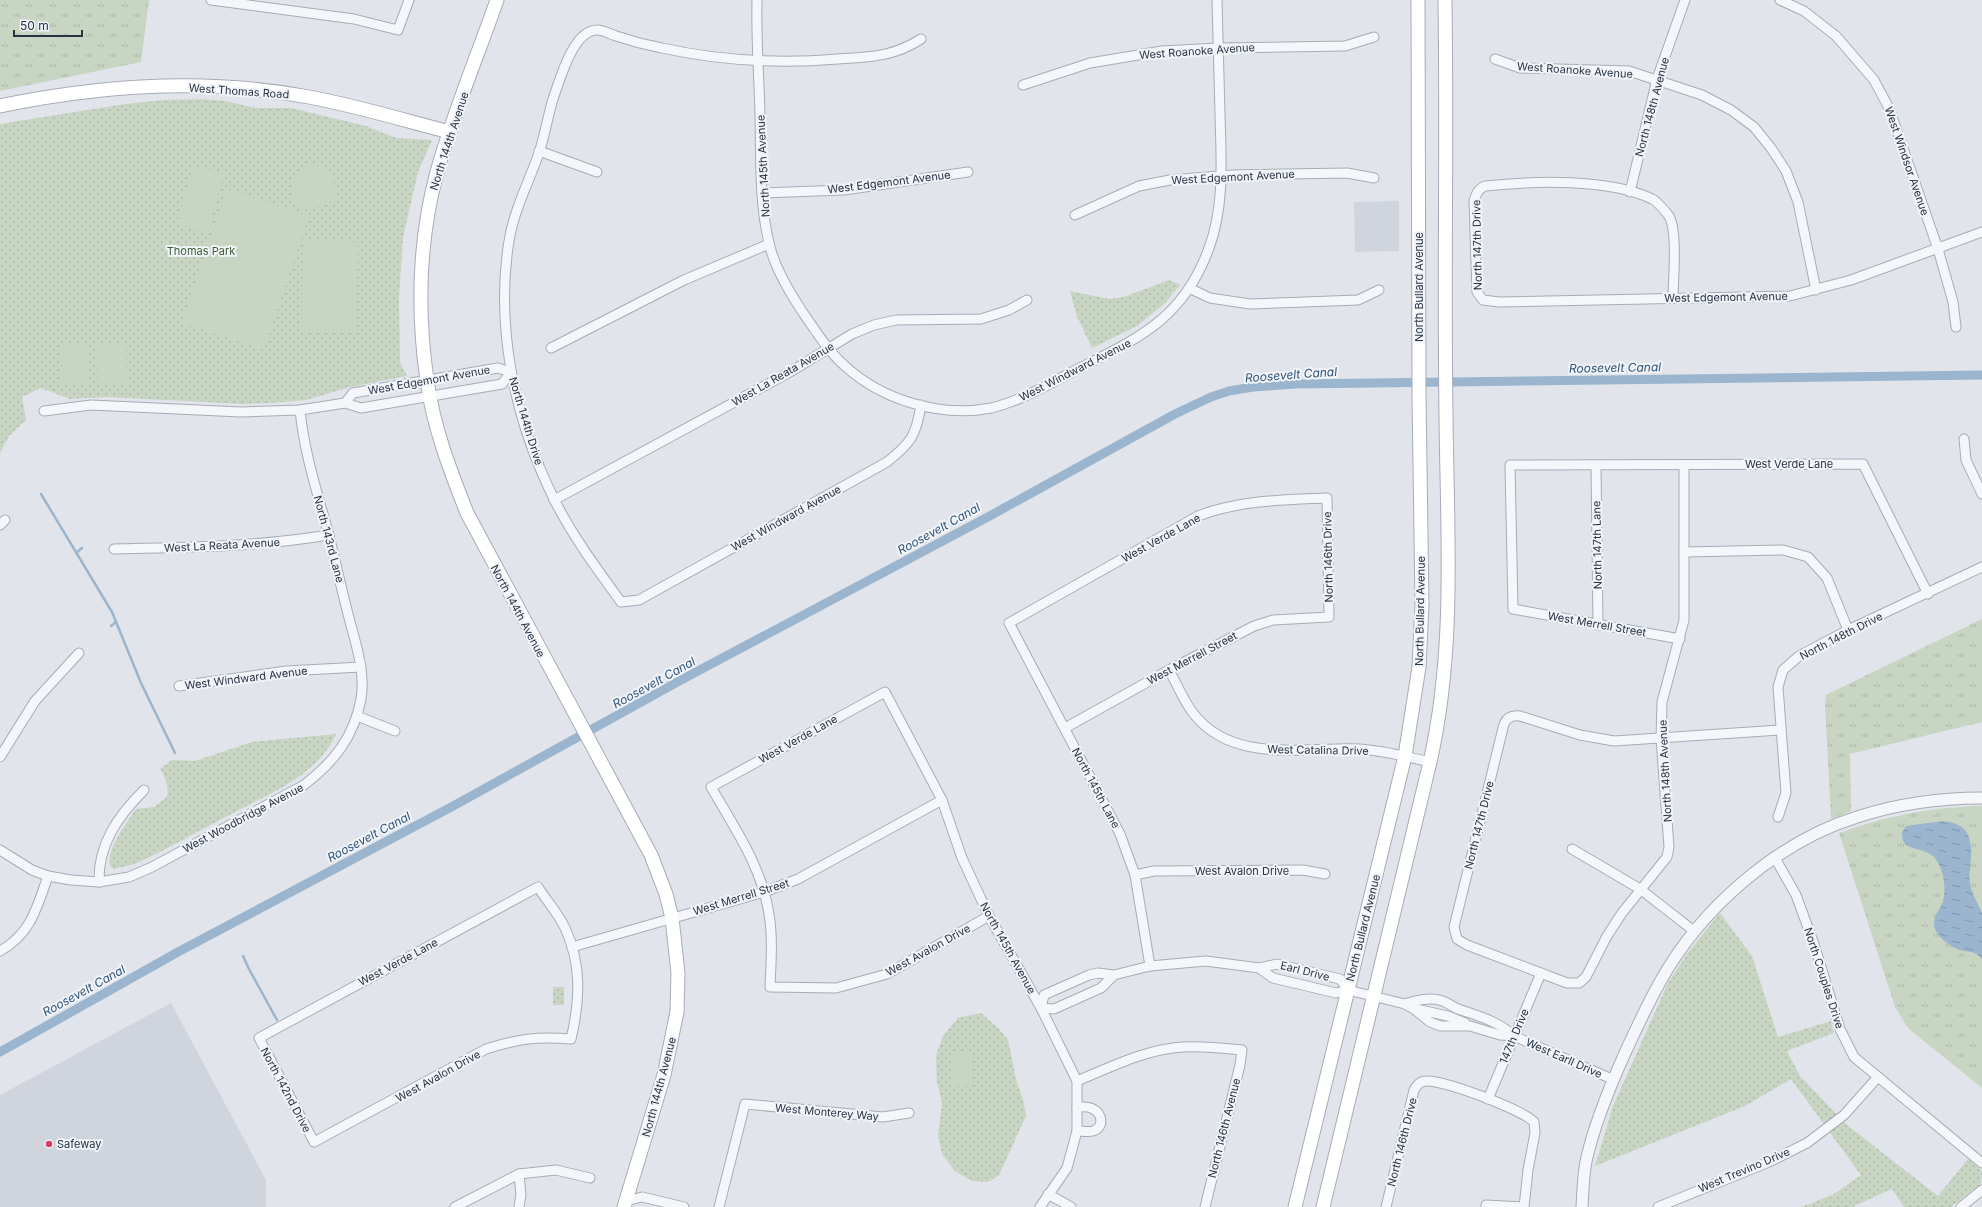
<svg xmlns="http://www.w3.org/2000/svg" width="1982" height="1207" font-family="Inter,sans-serif">
<style>
.built{fill:#cfd4dd}
.grass{fill:url(#grass-tufts)}
.park{fill:url(#park-dots)}
.pitch{fill:#c8d5c2}
.water{fill:url(#water-ripples)}
.lines{fill:none;stroke-linecap:round;stroke-linejoin:round}
.stream{stroke:#9ab5cd;stroke-width:2.5}
.canal{stroke:#9ab5cd;stroke-width:9}
.minor-casing{stroke:#a6acb6;stroke-width:11}
.tertiary-casing{stroke:#a6acb6;stroke-width:13}
.secondary-casing{stroke:#a6acb6;stroke-width:15}
.minor{stroke:#f4f6f9;stroke-width:9}
.tertiary{stroke:#f4f6f9;stroke-width:11}
.secondary{stroke:#fff;stroke-width:13}
.poi-dot{fill:#d63f5d;stroke:#f1f4f8;stroke-width:1.5}
.labels{text-anchor:middle;stroke-width:4;stroke-linejoin:round;paint-order:stroke}
.street-label{font-size:11px;fill:#283344;stroke:#f1f4f8}
.park-label{font-size:11px;fill:#3f6035;stroke:#f1f4f8}
.poi-label{font-size:11px;fill:#283344;stroke:#f1f4f8;text-anchor:start}
.water-label{font-size:12px;font-style:italic;fill:#30547a;stroke:#f1f4f8}
</style>
<defs>
<pattern id="grass-tufts" width="24" height="20" patternUnits="userSpaceOnUse"><rect width="24" height="20" fill="#c8d5c2"/><path d="M3 7l-1-3M5 7V3M7 7l1-3M15 17l-1-3M17 17v-4M19 17l1-3" fill="none" stroke="#acb7a8"/></pattern>
<pattern id="park-dots" width="8" height="8" patternUnits="userSpaceOnUse"><rect width="8" height="8" fill="#c8d5c2"/><path d="M2 2h.1M6 6h.1" fill="none" stroke="#acb7a8" stroke-width="1.8" stroke-linecap="round"/></pattern>
<pattern id="water-ripples" width="26" height="14" patternUnits="userSpaceOnUse"><rect width="26" height="14" fill="#9ab5cd"/><path d="M2 4q2-2 4 0t4 0M15 11q2-2 4 0t4 0" fill="none" stroke="#7e94a8"/></pattern>
</defs>
<rect width="100%" height="100%" fill="#e1e5eb"/>
<g class="built">
<path d="M1399,201v50l-44,1 -1,-50z"/>
<path d="M171,1003l95,177v27h-266v-112z"/>
</g>
<g class="grass">
<path d="M0,0h149l-8,62 -141,29z"/>
<path d="M1982,619v103l-132,32 1,57 -20,8 -6,-114 1,-10z"/>
<path d="M1982,806v282l-74,-60 -13,-21 -56,-174c47,-17 93,-26 143,-27z"/>
</g>
<g class="park">
<path d="M201,99l23,2 32,7h35l75,18 30,12 36,2 -14,32 -15,65 -4,62 1,63 7,14 -57,11 -44,13 -36,3 -27,1 -135,-7 -38,2 -29,-11 -19,9 4,23 -17,16 -9,17v-329l125,-20 39,-4z"/>
<path d="M1169,280l11,5 -16,19 -27,22 -45,22 -16,-34 -6,-23 39,8 15,-2z"/>
<path d="M336,734c-18,41 -67,60 -105,80 -26,14 -52,28 -79,42l-18,8 -20,5 -4,-3c-3,-19 16,-41 26,-57l18,-2 13,-10c2,-12 -1,-18 -7,-28l12,-9 23,1 57,-19z"/>
<path d="M1720,913l32,43 26,81 53,-16 3,12 -47,18 13,25 47,49 91,71 30,-37 14,12 -1,13 -30,23h-47l-12,-18 -40,18h-50l32,-13 27,-19 -70,-96 -46,27 -150,60 18,-60 55,-123 19,-29z"/>
<rect x="553" y="987" width="11" height="18"/>
<path d="M981,1013l17,15 10,12 8,39 7,21 3,16 -27,59 -11,7 -16,-1 -17,-10 -13,-17 -4,-19 4,-32 -5,-21 -1,-27 7,-19 15,-18z"/>
</g>
<g class="pitch">
<path d="M310,163l22,8 5,29 -31,10 -12,-6c-5,-16 -1,-34 16,-41z"/>
<path d="M193,165l31,9 -16,59 -31,-9z"/>
<path d="M227,189l82,27 -45,134 -82,-27z"/>
<path d="M303,240l55,2 -2,91 -55,-1z"/>
<path d="M126,343v20l-29,1v-20z"/>
<path d="M88,344v20l-29,1v-20z"/>
<path d="M126,364l1,20h-29v-19z"/>
<path d="M88,365l1,20h-29l-1,-19z"/>
<path d="M951,1053h22v33h-21z"/>
</g>
<path class="water" d="M1943,821c10,1 21,4 25,14 7,15 0,34 2,49 2,11 8,19 12,29 0,8 0,35 0,46 -7,-8 -12,-7 -22,-9 -8,-2 -22,-13 -25,-21 -4,-12 5,-18 8,-28 4,-13 0,-34 -9,-44 -10,-11 -34,-4 -32,-25l4,-6z"/>
<g class="lines">
<g class="stream">
<path d="M41,494l71,118 29,71 34,70"/>
<path d="M76,553l6,-5"/>
<path d="M111,626l5,-4"/>
<path d="M243,956l6,13 28,51"/>
</g>
<path class="canal" d="M0,1052l178,-100 277,-147 226,-125 305,-162 189,-104 36,-17 18,-6 24,-4 43,-3 686,-9"/>
<defs>
<g id="minor">
<path d="M211,0l143,19 44,11 11,-30"/>
<path d="M757,0c-1,38 2,76 3,114 1,42 -1,87 9,129 6,27 23,54 39,77 11,16 22,33 37,46 37,34 96,52 146,42 30,-7 56,-23 83,-37 64,-33 109,-51 135,-123 16,-43 12,-90 11,-134 -1,-38 -2,-76 -3,-114"/>
<path d="M1780,0l24,11 32,25 38,44 15,28 49,141 15,53 3,25"/>
<path d="M921,39c-28,18 -51,18 -83,20 -60,5 -117,2 -176,-11 -16,-3 -31,-7 -46,-12 -6,-2 -13,-6 -19,-6 -24,0 -37,50 -44,69 -5,17 -8,34 -13,51 -10,30 -26,59 -31,91 -14,86 6,179 44,256 18,37 44,72 68,105l18,-2 248,-138c24,-19 29,-26 34,-57"/>
<path d="M1495,59l25,9 109,3 73,24 29,15 23,17 17,21 15,23 12,31 18,88"/>
<path d="M1023,85l67,-22 72,-12 56,-3 127,-2 29,-9"/>
<path d="M539,151l58,21"/>
<path d="M1630,192l27,-113 28,-79"/>
<path d="M762,193l82,-3 124,-18"/>
<path d="M1075,215l64,-29 31,-6 62,-5 115,-2 27,5"/>
<path d="M1191,289l19,9 40,6 108,-4 21,-10"/>
<path d="M1673,298c0,-19 5,-66 -4,-82 -4,-5 -12,-15 -17,-17 -43,-21 -120,-18 -167,-13 -7,3 -9,8 -11,15l3,91 6,8 16,2 291,-6 61,-16 131,-48"/>
<path d="M551,348l133,-68 85,-36"/>
<path d="M44,411l47,-6 150,7 59,-2 45,-7 16,5 141,-24 9,-12 -13,-4 -145,25 -8,10"/>
<path d="M1964,439l2,21 16,34"/>
<path d="M1684,465v155l-22,82 -1,36 8,109 -2,10 -45,56 -15,23 -21,41 -7,6h-12l-100,-38 -10,-6 -3,-12 50,-203c3,-7 9,-9 16,-8l60,19 34,6 166,-11"/>
<path d="M1596,466l2,159"/>
<path d="M554,500l236,-128 62,-38 22,-9 22,-5 85,-1 28,-9 18,-10"/>
<path d="M0,525l5,-5"/>
<path d="M114,549c72,-2 144,-2 214,-14"/>
<path d="M1684,552l99,-2 25,7 19,21 21,52"/>
<path d="M1680,639l-167,-30 -3,-144 353,-1 65,130"/>
<path d="M1169,670c8,14 14,30 24,43 39,51 110,34 165,36 25,1 49,8 72,13"/>
<path d="M179,686l107,-15 75,-4"/>
<path d="M357,716l38,15"/>
<path d="M1065,728l104,-58 85,-44 19,-6 56,-3 -2,-119c-44,2 -87,2 -129,18l-189,107 111,211 15,41 15,91"/>
<path d="M0,757l35,-56 44,-48"/>
<path d="M1778,817l8,-24 -8,-106 5,-17 16,-14 49,-26 134,-63"/>
<path d="M1572,849l68,40 54,42"/>
<path d="M0,850l32,20 16,6 23,4 28,2 30,-5 23,-10 152,-82c30,-23 50,-48 57,-86 5,-29 -7,-60 -14,-89 -7,-27 -13,-55 -20,-82 -11,-39 -23,-77 -27,-118"/>
<path d="M1775,858l21,37 18,49 26,85 14,28 128,106"/>
<path d="M1135,875l19,-4 149,-1 22,4"/>
<path d="M99,882c-1,-38 19,-66 45,-92"/>
<path d="M538,887c8,13 20,26 27,41 17,36 15,73 6,111 -34,-3 -53,0 -85,10l-172,93 -55,-104z"/>
<path d="M989,916l-102,58 -51,14 -66,-1c1,-24 3,-49 -1,-73 -7,-47 -35,-87 -58,-127l174,-95 57,108 20,58 27,58 52,92 36,73v50l-10,37 -27,39"/>
<path d="M572,947l192,-55 34,-13 144,-79"/>
<path d="M0,951c31,-17 37,-44 48,-75"/>
<path d="M1259,968l14,10 63,15 12,-3"/>
<path d="M1114,975l-13,13 -47,21 -13,-1 3,-13 45,-20 9,-2 16,2 36,-9 56,-5 53,7 18,-4 63,15 8,11"/>
<path d="M1348,990l57,14 9,5 16,13 10,4h30l30,9 14,1 100,44"/>
<path d="M1405,1004c10,-3 23,-7 34,-4 7,1 12,6 19,9 20,7 40,12 56,27"/>
<path d="M1416,1009l32,7 17,7"/>
<path d="M1077,1081c34,-14 69,-32 106,-34 20,-1 39,1 59,3l-2,15 -35,142"/>
<path d="M1488,1099l53,-126"/>
<path d="M1077,1107c5,0 12,-1 16,2 9,4 12,18 0,22 -4,1 -11,0 -16,0"/>
<path d="M1048,1194l23,13"/>
<path d="M626,1201l16,-4 42,10"/>
<path d="M455,1207l64,-33 37,-4 34,8"/>
<path d="M519,1207l2,-12 -2,-21"/>
<path d="M719,1207l26,-103 138,13 26,-4"/>
<path d="M1386,1207l28,-117c3,-5 6,-9 12,-9 16,-2 97,29 108,41l1,11 -7,37 -4,37 -38,-2"/>
<path d="M1658,1207l111,-45 38,-19 37,-28 34,-38"/>
<path d="M1961,1207l21,-17"/>
</g>
<path id="tertiary" d="M1582,1207c1,-17 1,-34 5,-50 8,-34 24,-73 38,-104 11,-24 22,-48 35,-71 41,-74 117,-140 197,-165 40,-13 83,-19 125,-19"/>
<g id="secondary">
<path d="M497,0c-20,57 -44,114 -60,172 -18,67 -20,139 -10,208 6,46 23,90 40,133l184,342 15,39 6,24 6,55 -1,39 -13,63 -40,132"/>
<path d="M0,106c101,-21 208,-28 309,-9 48,9 94,23 141,35"/>
<path d="M1295,1207l110,-451 14,-89 3,-63 -3,-208 -1,-396"/>
<path d="M1323,1207l107,-445c26,-115 17,-231 16,-347 -2,-139 1,-277 -1,-415"/>
</g>
</defs>
<use href="#minor" class="minor-casing"/>
<use href="#tertiary" class="tertiary-casing"/>
<use href="#secondary" class="secondary-casing"/>
<use href="#minor" class="minor"/>
<use href="#tertiary" class="tertiary"/>
<use href="#secondary" class="secondary"/>
</g>
<circle class="poi-dot" cx="49" cy="1144" r="4"/>
<g class="labels">
<g class="street-label">
<text transform="translate(1197 51) rotate(-4)" y="4">West Roanoke Avenue</text>
<text transform="translate(1575 70) rotate(4)" y="4">West Roanoke Avenue</text>
<text transform="translate(239 91) rotate(4)" y="4">West Thomas Road</text>
<text transform="translate(1652 107) rotate(-75)" y="4">North 148th Avenue</text>
<text transform="translate(449 141) rotate(-72)" y="4">North 144th Avenue</text>
<text transform="translate(1907 161) rotate(71)" y="4">West Windsor Avenue</text>
<text transform="translate(763 166) rotate(-93)" y="4">North 145th Avenue</text>
<text transform="translate(1233 177) rotate(-3)" y="4">West Edgemont Avenue</text>
<text transform="translate(889 182) rotate(-7)" y="4">West Edgemont Avenue</text>
<text transform="translate(1477 245) rotate(-91)" y="4">North 147th Drive</text>
<text transform="translate(1419 287) rotate(-90)" y="4">North Bullard Avenue</text>
<text transform="translate(1726 297) rotate(-1)" y="4">West Edgemont Avenue</text>
<text transform="translate(1075 370) rotate(-27)" y="4">West Windward Avenue</text>
<text transform="translate(783 374) rotate(-30)" y="4">West La Reata Avenue</text>
<text transform="translate(429 380) rotate(-10)" y="4">West Edgemont Avenue</text>
<text transform="translate(526 421) rotate(73)" y="4">North 144th Drive</text>
<text x="1789" y="468">West Verde Lane</text>
<text transform="translate(786 518) rotate(-29)" y="4">West Windward Avenue</text>
<text transform="translate(1161 538) rotate(-29)" y="4">West Verde Lane</text>
<text transform="translate(329 539) rotate(75)" y="4">North 143rd Lane</text>
<text transform="translate(222 545) rotate(-3)" y="4">West La Reata Avenue</text>
<text transform="translate(1597 545) rotate(-91)" y="4">North 147th Lane</text>
<text transform="translate(1328 557) rotate(-91)" y="4">North 146th Drive</text>
<text transform="translate(518 611) rotate(62)" y="4">North 144th Avenue</text>
<text transform="translate(1420 611) rotate(-89)" y="4">North Bullard Avenue</text>
<text transform="translate(1597 624) rotate(10)" y="4">West Merrell Street</text>
<text transform="translate(1841 636) rotate(-27)" y="4">North 148th Drive</text>
<text transform="translate(1192 658) rotate(-28)" y="4">West Merrell Street</text>
<text transform="translate(246 678) rotate(-7)" y="4">West Windward Avenue</text>
<text transform="translate(798 739) rotate(-29)" y="4">West Verde Lane</text>
<text transform="translate(1318 750) rotate(1)" y="4">West Catalina Drive</text>
<text transform="translate(1665 771) rotate(-93)" y="4">North 148th Avenue</text>
<text transform="translate(1096 788) rotate(62)" y="4">North 145th Lane</text>
<text transform="translate(243 818) rotate(-28)" y="4">West Woodbridge Avenue</text>
<text transform="translate(1479 825) rotate(-76)" y="4">North 147th Drive</text>
<text x="1242" y="875">West Avalon Drive</text>
<text transform="translate(741 897) rotate(-17)" y="4">West Merrell Street</text>
<text transform="translate(1363 928) rotate(-76)" y="4">North Bullard Avenue</text>
<text transform="translate(1008 948) rotate(61)" y="4">North 145th Avenue</text>
<text transform="translate(928 950) rotate(-29)" y="4">West Avalon Drive</text>
<text transform="translate(398 962) rotate(-28)" y="4">West Verde Lane</text>
<text transform="translate(1305 971) rotate(14)" y="4">Earl Drive</text>
<text transform="translate(1824 978) rotate(72)" y="4">North Couples Drive</text>
<text transform="translate(1514 1036) rotate(-67)" y="4">147th Drive</text>
<text transform="translate(1564 1058) rotate(24)" y="4">West Earll Drive</text>
<text transform="translate(438 1076) rotate(-29)" y="4">West Avalon Drive</text>
<text transform="translate(659 1087) rotate(-75)" y="4">North 144th Avenue</text>
<text transform="translate(286 1090) rotate(62)" y="4">North 142nd Drive</text>
<text transform="translate(827 1112) rotate(5)" y="4">West Monterey Way</text>
<text transform="translate(1224 1128) rotate(-76)" y="4">North 146th Avenue</text>
<text transform="translate(1402 1142) rotate(-76)" y="4">North 146th Drive</text>
<text transform="translate(1744 1170) rotate(-23)" y="4">West Trevino Drive</text>
</g>
<g class="park-label">
<text x="201" y="255">Thomas Park</text>
</g>
<g class="poi-label">
<text x="57" y="1148">Safeway</text>
</g>
<g class="water-label">
<text transform="translate(1615 368) rotate(-1)" y="4">Roosevelt Canal</text>
<text transform="translate(1291 375) rotate(-4)" y="4">Roosevelt Canal</text>
<text transform="translate(939 529) rotate(-29)" y="4">Roosevelt Canal</text>
<text transform="translate(654 683) rotate(-29)" y="4">Roosevelt Canal</text>
<text transform="translate(369 837) rotate(-28)" y="4">Roosevelt Canal</text>
<text transform="translate(84 991) rotate(-29)" y="4">Roosevelt Canal</text>
</g>
</g>
<path d="M14 30v6h68v-6" fill="none" stroke="#283344" stroke-width="2"/>
<text x="20" y="30" font-size="12" fill="#283344" stroke="#f1f4f8" stroke-width="3" paint-order="stroke">50 m</text>
</svg>
